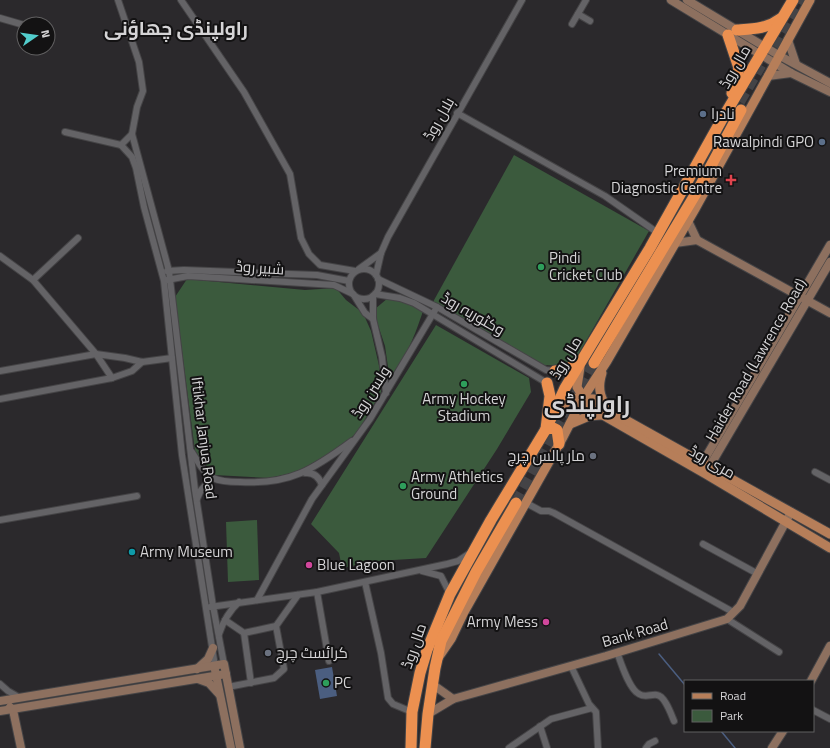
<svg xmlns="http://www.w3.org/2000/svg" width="830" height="748" font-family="'Titillium Web',Cairo,sans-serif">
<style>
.green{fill:#3b5a3d}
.water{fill:#4b5e80}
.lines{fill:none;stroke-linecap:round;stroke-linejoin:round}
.stream{stroke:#4b5e80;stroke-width:1.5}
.highway-tunnel{stroke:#444346;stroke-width:11;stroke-dasharray:11 5.5;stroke-linecap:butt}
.street-casing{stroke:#454446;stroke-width:8}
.secondary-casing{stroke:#454446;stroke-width:10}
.primary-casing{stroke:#454446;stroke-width:11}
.highway-casing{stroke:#454446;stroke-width:13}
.street{stroke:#646366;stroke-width:6}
.secondary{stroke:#8d705f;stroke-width:8}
.primary{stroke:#b67e59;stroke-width:9}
.highway{stroke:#ec9050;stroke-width:11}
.service-dot{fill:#5c6f8a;stroke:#131213;stroke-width:1.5}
.health-dot{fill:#e0444e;stroke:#131213;stroke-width:1.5}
.leisure-dot{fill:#2e9e5b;stroke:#131213;stroke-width:1.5}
.worship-dot{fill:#6b7280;stroke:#131213;stroke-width:1.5}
.culture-dot{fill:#0f9aa8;stroke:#131213;stroke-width:1.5}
.hotel-dot{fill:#d1479c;stroke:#131213;stroke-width:1.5}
.labels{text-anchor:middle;stroke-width:4;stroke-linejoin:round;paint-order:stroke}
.street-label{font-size:15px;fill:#d5d4d6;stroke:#131213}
.poi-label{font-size:15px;fill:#d5d4d6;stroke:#131213;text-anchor:start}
.district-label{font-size:19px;font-weight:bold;fill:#d5d4d6;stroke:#131213}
.town-label{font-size:23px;font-weight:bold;fill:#d5d4d6;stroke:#131213}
</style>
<rect width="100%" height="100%" fill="#2b292c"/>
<g class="green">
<path d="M514,155l135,76 -75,131 -13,4 -17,-1 -111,-63z"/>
<path d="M187,279l118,11 31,-2 10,12 17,13 8,18 9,39 1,22 -24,41 -25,19 -35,20 -28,6 -55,-3 -19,-24 -20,-154z"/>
<path d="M388,298l11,1 24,12c-9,27 -15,42 -32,65l-2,-2 -4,-28 -10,-30v-7z"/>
<path d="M436,325l93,53 2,14 -34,57 -71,109 -49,3 -35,7 -3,-15 -28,-29z"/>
<path d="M257,520l2,60 -31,2 -2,-60z"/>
</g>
<path class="water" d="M332,667l5,29 -17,3 -5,-29z"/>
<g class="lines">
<g class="stream">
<path d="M659,654l26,31"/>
<path d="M721,731l14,17"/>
</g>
<g class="highway-tunnel">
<path d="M768,62l36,-62"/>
<path d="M698,173l63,-108"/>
<path d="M516,503l78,-140"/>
</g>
<defs>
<g id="street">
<path d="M118,0l21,62 4,29 -6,16 -5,27 37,137 26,219 18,116 11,58"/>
<path d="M181,0l63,92 46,82 11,64 8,16 11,11 35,6"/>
<path d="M578,14l12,7"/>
<path d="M0,18l24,7"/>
<path d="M572,24l14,-24"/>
<path d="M457,113l148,83 53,37"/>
<path d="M65,132l56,13 11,-11"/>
<path d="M121,145l11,12 4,11 8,39 20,74 18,174 33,211"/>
<path d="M0,256l33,24 63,74 16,24"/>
<circle cx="364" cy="284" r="15"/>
<path d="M359,269l22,-16"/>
<path d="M167,271l17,-1 133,5 32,6"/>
<path d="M376,275l5,-22 7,-16 134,-237"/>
<path d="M378,279l59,28 109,63 9,1"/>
<path d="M33,280l45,-42"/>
<path d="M167,280l21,-4 146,9 19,9"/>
<path d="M375,294l25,4 14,5 133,80"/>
<path d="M373,296v23l9,38 4,36"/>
<path d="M355,297l10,16 8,6"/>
<path d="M0,371l96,-17 29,4 17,4 30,-4"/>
<path d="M0,399l112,-21 20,-7 10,-9"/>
<path d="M192,452c5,8 12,22 21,26 8,4 19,4 27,4 50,3 74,-13 112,-41"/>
<path d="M815,472l15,8"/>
<path d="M305,473c9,-1 14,4 17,12"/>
<path d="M197,499l4,-9 11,-12"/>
<path d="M528,504l13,7h8l5,2 179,99"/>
<path d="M0,520l137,-24"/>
<path d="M703,544l55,30"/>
<path d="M422,571l19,5 9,18"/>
<path d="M365,582l16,71 7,45 5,6 19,8"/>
<path d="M317,592l12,69"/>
<path d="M257,600l55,-101 58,-80 67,-112"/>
<path d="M210,607l107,-15 130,-28 11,-3 12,-8"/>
<path d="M727,619l52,33"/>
<path d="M225,620l19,13 32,-7 22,-31"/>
<path d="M244,633l7,50"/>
<path d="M219,634c4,-12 10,-23 20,-32"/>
<path d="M617,652c4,11 12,37 22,42 6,4 12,0 18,1 8,1 14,19 17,26"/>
<path d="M571,666l18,38 7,8 2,36"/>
<path d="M0,684l8,7 12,7"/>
<path d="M228,687l46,-9 10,-9 -8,-43"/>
<path d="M813,710l17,9"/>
<path d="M540,726l7,22"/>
<path d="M509,748l42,-29 41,-11"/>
<path d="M646,748l3,-4 6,-3"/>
</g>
<g id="secondary">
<path d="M671,0l120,73 39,19"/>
<path d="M687,0l93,56 50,27"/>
<path d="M788,40l8,24"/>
<path d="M768,76l23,-3"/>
<path d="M688,221l9,19"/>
<path d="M675,243l22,-3 133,73"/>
<path d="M700,467l130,-222"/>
<path d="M707,471l123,-209"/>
<path d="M197,669l11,-10 5,-11"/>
<path d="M215,670l16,78"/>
<path d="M198,679l11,4 10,11"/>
<path d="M811,681l19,-35"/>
<path d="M432,684l21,15"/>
<path d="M0,701l224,-37 16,84"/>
<path d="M10,707l3,3 8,38"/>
<path d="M0,711l226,-37"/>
<path d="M428,714l25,-15 153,-43 121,-37 13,-13 51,-94"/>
<path d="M772,748l11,-17"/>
</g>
<g id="primary">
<path d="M580,367l-3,20 12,20 117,67 124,74"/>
<path d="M602,373c-4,13 -3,22 4,33"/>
<path d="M556,415l14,-17 24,1 28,19 208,116"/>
<path d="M570,424l19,-8 12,-1"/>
<path d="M438,658l13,-19 13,-27 99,-175 20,-39 24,-37 88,-152 115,-209"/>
</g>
<g id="highway">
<path d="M737,30c15,-1 30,-1 43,-11"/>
<path d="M728,35l11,33 -7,25"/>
<path d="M594,363l104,-173 43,-80"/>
<path d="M555,371l11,-1 12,-7"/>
<path d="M547,383l3,13 -4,33 7,-1 4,2 2,14"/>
<path d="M411,748l1,-36 8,-39 7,-23 23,-56 41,-74 55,-91 19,-41 85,-140 71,-127 72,-121"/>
<path d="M425,748l3,-34 7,-46 6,-27 35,-69 40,-69"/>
</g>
</defs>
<use href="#street" class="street-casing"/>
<use href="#secondary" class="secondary-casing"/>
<use href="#primary" class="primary-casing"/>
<use href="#highway" class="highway-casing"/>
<use href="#street" class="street"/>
<use href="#secondary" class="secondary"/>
<use href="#primary" class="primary"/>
<use href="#highway" class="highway"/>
</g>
<g class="service-dot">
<circle cx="703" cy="114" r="4"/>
<circle cx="822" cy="142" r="4"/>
</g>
<path class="health-dot" d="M729 174h4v4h4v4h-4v4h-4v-4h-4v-4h4z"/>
<g class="leisure-dot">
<circle cx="541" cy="267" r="4"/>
<circle cx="464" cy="384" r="4"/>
<circle cx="403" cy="486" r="4"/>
<circle cx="326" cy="683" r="4"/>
</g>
<g class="worship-dot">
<circle cx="593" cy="456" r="4"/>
<circle cx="268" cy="653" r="4"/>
</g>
<circle class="culture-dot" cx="132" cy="552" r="4"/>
<g class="hotel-dot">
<circle cx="309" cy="565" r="4"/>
<circle cx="546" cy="622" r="4"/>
</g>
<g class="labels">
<g class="street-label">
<text transform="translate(735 67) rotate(-60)" y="5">مال روڈ</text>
<text transform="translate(439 119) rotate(-61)" y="5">ہلال روڈ</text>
<text transform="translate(260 268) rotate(4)" y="5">شبیر روڈ</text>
<text transform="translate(473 314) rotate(30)" y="5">وکٹوریہ روڈ</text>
<text transform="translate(566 358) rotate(-59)" y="5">مال روڈ</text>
<text transform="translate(756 360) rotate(-60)" y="5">Haider Road (Lawrence Road)</text>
<text transform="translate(371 392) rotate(-58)" y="5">ولسن روڈ</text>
<text transform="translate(204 438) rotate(83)" y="5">Iftikhar Janjua Road</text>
<text transform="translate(712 462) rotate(30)" y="5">مری روڈ</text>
<text transform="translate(635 633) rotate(-16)" y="5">Bank Road</text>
<text transform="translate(414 646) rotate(-71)" y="5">مال روڈ</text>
</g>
<g class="poi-label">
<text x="711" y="119">نادرا</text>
<text x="814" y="147" text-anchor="end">Rawalpindi GPO</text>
<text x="722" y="176" text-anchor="end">Premium<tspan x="722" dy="17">Diagnostic Centre</tspan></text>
<text x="549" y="263">Pindi<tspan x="549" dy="17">Cricket Club</tspan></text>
<text x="464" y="404" text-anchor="middle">Army Hockey<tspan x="464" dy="17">Stadium</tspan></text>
<text x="585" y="461" text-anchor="end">مار پالس چرچ</text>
<text x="411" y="482">Army Athletics<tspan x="411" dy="17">Ground</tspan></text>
<text x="140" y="557">Army Museum</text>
<text x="317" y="570">Blue Lagoon</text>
<text x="538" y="627" text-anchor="end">Army Mess</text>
<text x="276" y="658">کرائسٹ چرچ</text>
<text x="334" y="688">PC</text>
</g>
<g class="district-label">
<text x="176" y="35">راولپنڈی چھاؤنی</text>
</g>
<g class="town-label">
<text x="587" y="412">راولپنڈی</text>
</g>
</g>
<rect x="684" y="680" width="130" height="52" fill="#131213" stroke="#616061"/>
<rect x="692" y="693" width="20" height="6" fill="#b67e59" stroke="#616061"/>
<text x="720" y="700" font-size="12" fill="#d5d4d6">Road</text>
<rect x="692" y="710" width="20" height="12" fill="#3b5a3d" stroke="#616061"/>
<text x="720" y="720" font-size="12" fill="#d5d4d6">Park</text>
<g transform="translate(36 36) rotate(77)"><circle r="19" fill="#131213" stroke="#616061"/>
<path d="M0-3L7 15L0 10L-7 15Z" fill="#52cdcc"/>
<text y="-6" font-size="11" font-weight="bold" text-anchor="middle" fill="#d5d4d6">N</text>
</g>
</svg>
